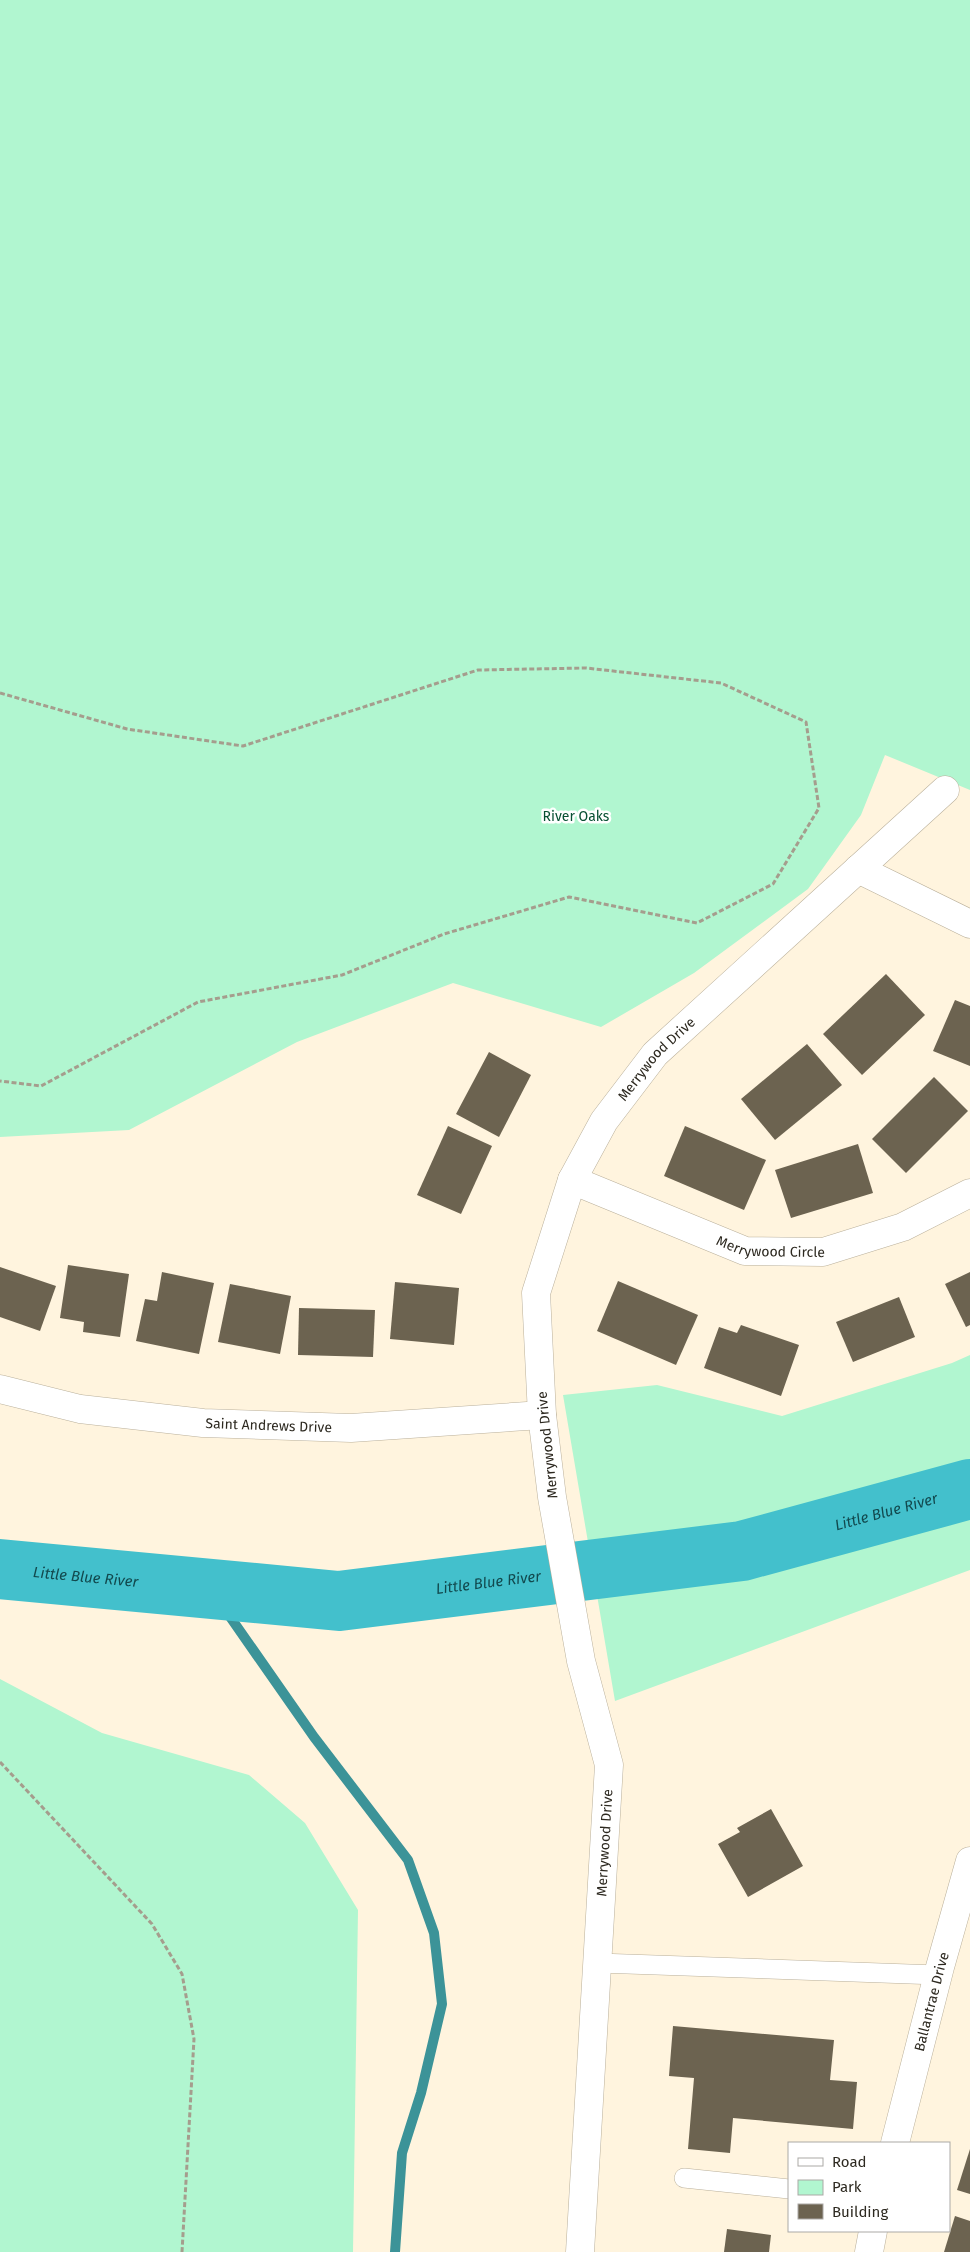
<svg xmlns="http://www.w3.org/2000/svg" width="970" height="2252" font-family="'Fira Sans',sans-serif">
<style>
.green{fill:#b1f6d0}
.lines{fill:none;stroke-linecap:round;stroke-linejoin:round}
.stream{stroke:#3c9398;stroke-width:10}
.river{stroke:#43c0cc;stroke-width:60}
.building{fill:#6c6350}
.lane-casing{stroke:#bab09b;stroke-width:20}
.street-casing{stroke:#bab09b;stroke-width:29}
.path{stroke:#a59d8d;stroke-width:3;stroke-dasharray:5 2.5;stroke-linecap:butt}
.lane{stroke:#fff;stroke-width:19}
.street{stroke:#fff;stroke-width:28}
.labels{text-anchor:middle;stroke-width:5;stroke-linejoin:round;paint-order:stroke}
.park-label{font-size:14px;fill:#085033;stroke:#fff}
.street-label{font-size:14px;fill:#2d2920;stroke:#fff}
.water-label{font-size:15px;font-style:italic;fill:#12494e;stroke:#fff}
</style>
<rect width="100%" height="100%" fill="#fff4de"/>
<g class="green">
<path d="M0,0h970v790l-85,-35 -24,60 -53,74 -114,84 -93,54 -148,-44 -156,59 -168,88 -129,7z"/>
<path d="M970,1355v215l-355,131 -52,-306 94,-10 125,31 170,-53z"/>
<path d="M0,1679l102,54 147,42 56,48 53,87 -5,342h-353z"/>
</g>
<g class="lines">
<path class="stream" d="M210,1588l104,149 94,123 26,73 8,71 -21,89 -19,60 -7,99"/>
<path class="river" id="s1" d="M0,1569l339,32 403,-50 228,-62"/>
</g>
<g class="building">
<path d="M886,974l39,41 -63,60 -39,-41z"/>
<path d="M955,1000l15,6v60l-37,-15z"/>
<path d="M807,1044l35,41 -67,55 -34,-41z"/>
<path d="M489,1052l42,23 -32,62 -43,-23z"/>
<path d="M934,1077l34,34 -62,62 -34,-34z"/>
<path d="M448,1126l44,20 -31,68 -44,-19z"/>
<path d="M685,1126l81,34 -22,50 -80,-34z"/>
<path d="M858,1144l15,49 -82,25 -16,-48z"/>
<path d="M68,1265l61,9 -9,63 -37,-5 1,-10 -24,-4z"/>
<path d="M0,1267l56,19 -16,45 -40,-14z"/>
<path d="M162,1272l52,11 -15,71 -63,-13 9,-42 12,2z"/>
<path d="M970,1272v53l-4,2 -21,-43z"/>
<path d="M618,1281l80,34 -22,50 -79,-34z"/>
<path d="M395,1282l64,6 -5,57 -64,-6z"/>
<path d="M230,1284l61,12 -11,58 -62,-12z"/>
<path d="M899,1297l16,40 -62,25 -17,-40z"/>
<path d="M299,1308l76,2 -2,47 -75,-2z"/>
<path d="M741,1325l58,20 -18,51 -77,-28 15,-41 18,6z"/>
<path d="M771,1809l32,57 -55,31 -30,-53 22,-12 -3,-4z"/>
<path d="M673,2026l161,14 -4,40 27,2 -4,47 -120,-11 -3,35 -42,-4 6,-71 -25,-2z"/>
<path d="M970,2149v45l-13,-4z"/>
<path d="M955,2216l15,5v31h-26z"/>
<path d="M727,2229l44,6 -2,17h-45z"/>
</g>
<g class="lines">
<defs>
<g id="lane">
<path d="M598,1963l340,12"/>
<path d="M684,2178l105,11"/>
</g>
<g id="street">
<path d="M858,869l112,55"/>
<path id="s2" d="M572,1180l173,71 78,1 80,-25 67,-34"/>
<path id="s3" d="M0,1389l80,20 123,14 148,5 191,-13"/>
<path id="s4" d="M895,2143l45,-176 30,-106"/>
<path id="s5" d="M580,2252l29,-487 -28,-104 -29,-164 -10,-82 -6,-122 36,-113 32,-59 51,-67 290,-264"/>
<path d="M869,2252l4,-21"/>
</g>
</defs>
<use href="#lane" class="lane-casing"/>
<use href="#street" class="street-casing"/>
<g class="path">
<path d="M0,693l127,36 116,17 235,-76 108,-2 135,15 85,39 13,86 -46,76 -76,39 -128,-26 -125,37 -102,41 -144,27 -157,84 -41,-5"/>
<path d="M0,1762l152,162 30,50 12,65 -12,213"/>
</g>
<use href="#lane" class="lane"/>
<use href="#street" class="street"/>
</g>
<g class="labels">
<g class="park-label">
<text x="576" y="821">River Oaks</text>
</g>
<g class="street-label">
<text dy="5" stroke="none"><textPath href="#s5" startOffset="1234">Merrywood Drive</textPath></text>
<text dy="5" stroke="none"><textPath href="#s2" startOffset="212">Merrywood Circle</textPath></text>
<text dy="5" stroke="none"><textPath href="#s3" startOffset="272">Saint Andrews Drive</textPath></text>
<text transform="translate(547 1445) rotate(-96)" y="5">Merrywood Drive</text>
<text dy="5" stroke="none"><textPath href="#s5" startOffset="410">Merrywood Drive</textPath></text>
<text dy="5" stroke="none"><textPath href="#s4" startOffset="146">Ballantrae Drive</textPath></text>
</g>
<g class="water-label">
<text dy="5" stroke="none"><textPath href="#s1" startOffset="896">Little Blue River</textPath></text>
<text dy="5" stroke="none"><textPath href="#s1" startOffset="86">Little Blue River</textPath></text>
<text dy="5" stroke="none"><textPath href="#s1" startOffset="491">Little Blue River</textPath></text>
</g>
</g>
<rect x="788" y="2142" width="162" height="90" fill="#ffffff" stroke="#aba9a6"/>
<rect x="798" y="2158" width="25" height="8" fill="#ffffff" stroke="#aba9a6"/>
<text x="832" y="2167" font-size="15" fill="#2d2920">Road</text>
<rect x="798" y="2180" width="25" height="15" fill="#b1f6d0" stroke="#aba9a6"/>
<text x="832" y="2192" font-size="15" fill="#2d2920">Park</text>
<rect x="798" y="2204" width="25" height="15" fill="#6c6350" stroke="#aba9a6"/>
<text x="832" y="2217" font-size="15" fill="#2d2920">Building</text>
</svg>
